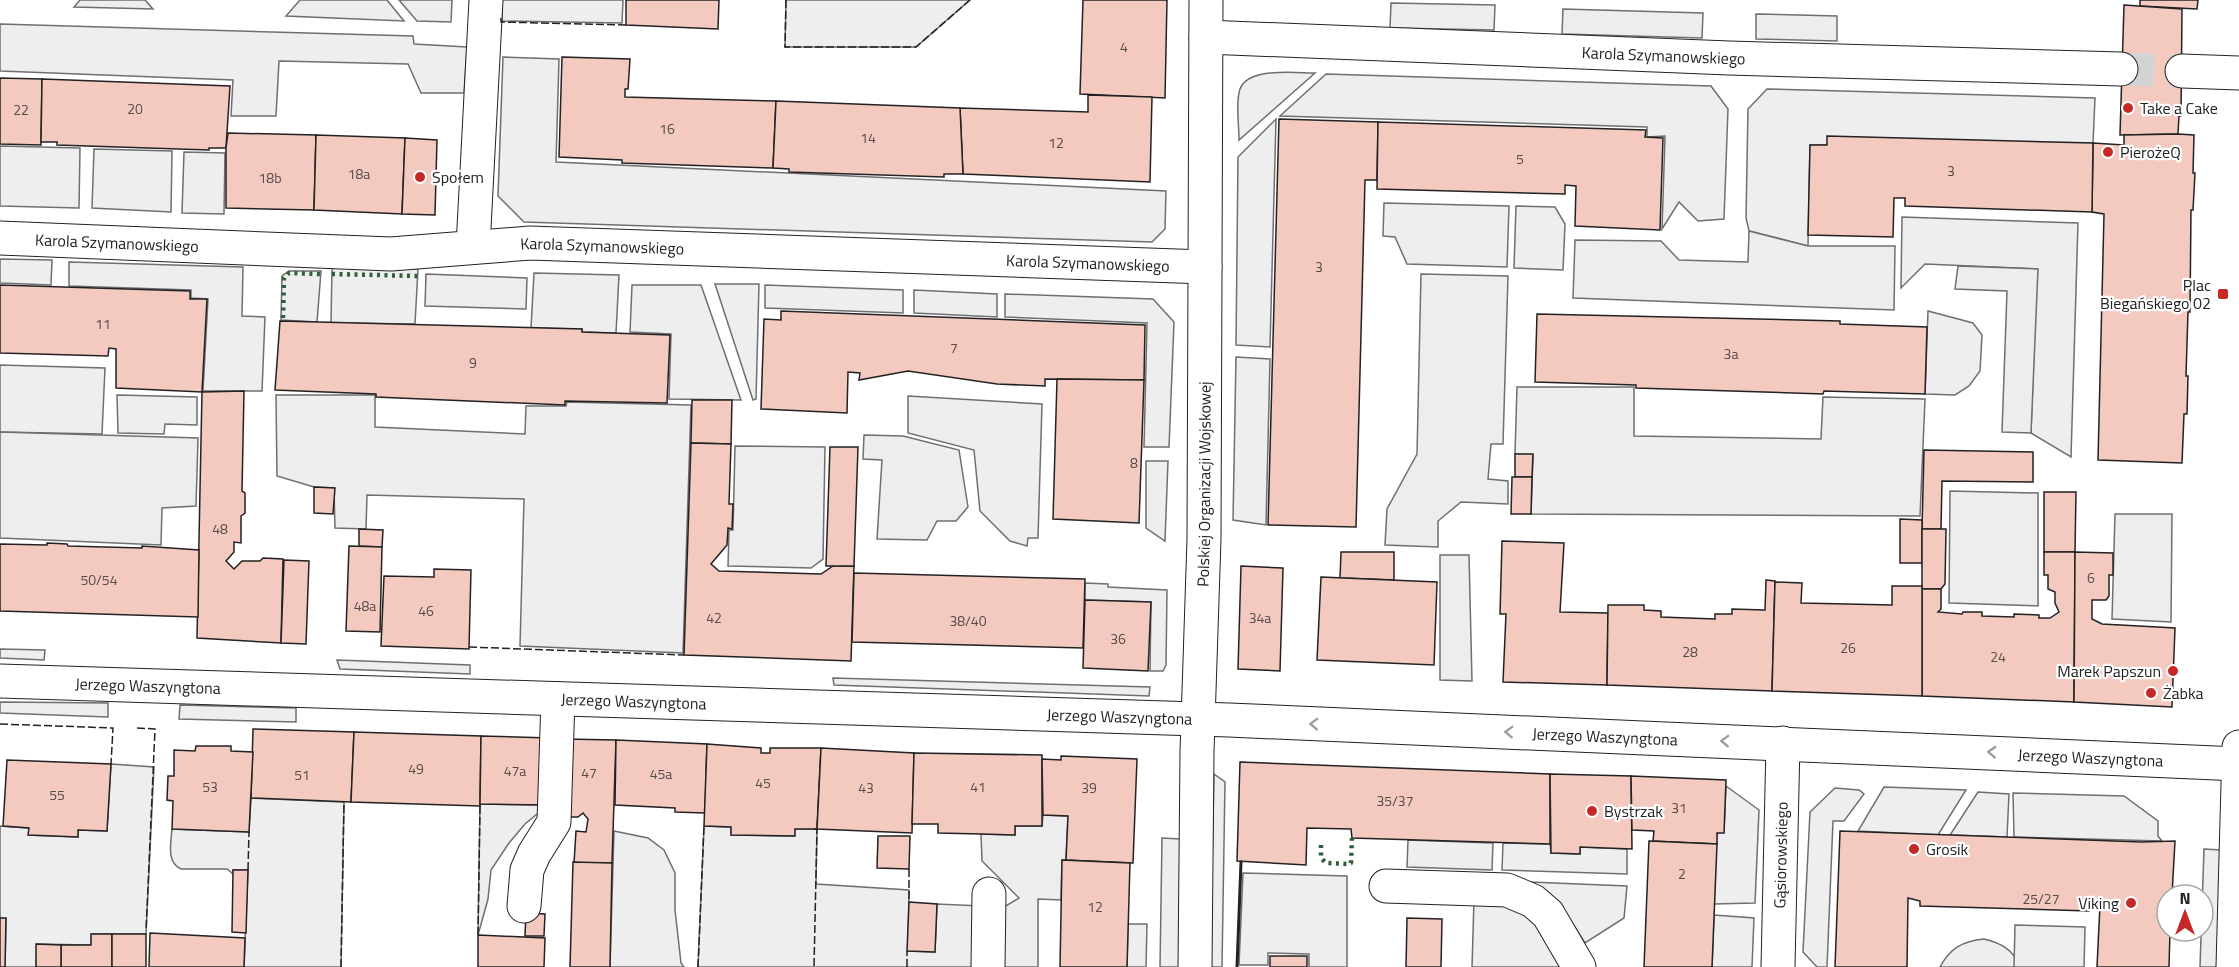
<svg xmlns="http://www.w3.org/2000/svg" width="2239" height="967" font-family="'Titillium Web',sans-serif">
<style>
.green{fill:#eee;stroke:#6f6f6f;stroke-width:1.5}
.parking{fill:#ededed;stroke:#6f6f6f;stroke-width:1.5}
.building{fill:#f3c9c0;stroke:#222;stroke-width:1.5}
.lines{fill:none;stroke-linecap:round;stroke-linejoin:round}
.minor-tunnel{stroke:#d3d3d3;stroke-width:33;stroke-dasharray:33 16;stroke-linecap:butt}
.minor-casing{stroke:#222;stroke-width:35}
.minor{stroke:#fff;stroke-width:33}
.hedge{stroke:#2f5e38;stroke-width:4.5;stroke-dasharray:3 4.5;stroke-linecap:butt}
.fence{stroke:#222;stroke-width:1.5;stroke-dasharray:8 3;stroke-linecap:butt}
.wall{stroke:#222;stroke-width:3}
.oneway{stroke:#9c9c9c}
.poi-dot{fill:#c62828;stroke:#fff;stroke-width:2}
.labels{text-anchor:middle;stroke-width:4.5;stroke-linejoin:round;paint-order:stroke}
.number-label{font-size:14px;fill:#564c4a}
.street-label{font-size:16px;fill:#222;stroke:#fff}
.poi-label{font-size:16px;fill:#222;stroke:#fff;text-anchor:start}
</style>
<rect width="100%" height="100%" fill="#fff"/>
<g class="green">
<path d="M80,0h65l8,9 -79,-2z"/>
<path d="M300,0h87l17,21 -118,-5z"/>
<path d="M399,0h53l-1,22 -34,-1z"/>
<path d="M502,0h121l-1,23 -120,-2z"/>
<path d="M786,0h184l-54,47h-131z"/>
<path d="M0,24l413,12 1,8 53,3 -3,46h-43l-13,-29 -129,-3 -3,55h-45l2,-36 -233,-9z"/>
<path d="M503,57l56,2 -3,103 610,29 -1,38 -13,13 -628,-20 -26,-26z"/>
<path d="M1315,73l-76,67c0,-15 -3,-33 0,-47 4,-27 56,-20 76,-20z"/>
<path d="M1326,74l385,12 17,23 -4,110 -26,2 -19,-19 -17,27 3,-93 -18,1v-10l-367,-11z"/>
<path d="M1767,89l328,9 -2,45 -283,2 -2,101 -59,-15 -3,-13 2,-109z"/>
<path d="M1276,119l-6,228 -34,-2 2,-188z"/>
<path d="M0,146l80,2 -1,60 -79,-2z"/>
<path d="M94,149l78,2 -1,61 -79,-4z"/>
<path d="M184,152l41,1 -1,61 -42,-1z"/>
<path d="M1384,203l125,3 -2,61 -100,-3 -12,-27 -12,-1z"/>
<path d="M1516,206l39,1 10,17 -2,46 -49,-2z"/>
<path d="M1902,217l176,6 -7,234 -40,-24 6,-164 -112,-5 -24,24z"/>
<path d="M0,259l52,1 -1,25 -51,-2z"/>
<path d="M69,262l174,5 -1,49 23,1 -3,74h-59l5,-92 -17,-1v-8l-122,-4z"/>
<path d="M332,267l86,2 -3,55 -84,-1z"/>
<path d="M289,271h32l-4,51 -36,-2 1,-44z"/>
<path d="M534,273l85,2 -3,58 -34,-1v-3l-51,-1z"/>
<path d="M715,284h44l-3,115 -3,1z"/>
<path d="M632,285h69l40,115 -72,-1 2,-65 -41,-2z"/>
<path d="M765,285l138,5v23l-138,-5z"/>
<path d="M914,290l83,4v23l-83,-4z"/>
<path d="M1005,294l148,5 21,23 -5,125h-25l3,-124 -142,-6z"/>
<path d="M1928,311l45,12 9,12 -2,36 -11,15 -14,9 -30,-1z"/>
<path d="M1236,357l34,2 -4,166 -33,-5z"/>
<path d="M0,365l105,3 -3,66 -102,-2z"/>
<path d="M1517,387h117v49l187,3 2,-42 102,2 -5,117 -389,-2 2,-59 -18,-1z"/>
<path d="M117,395l80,2v28l-32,-1 -1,10 -46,-1z"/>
<path d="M276,395h99v32l150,7 1,-28h40l1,-4 124,3 -8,248 -163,-7 4,-147 -157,-4 -1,34 -31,-1 -1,-40 -20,-1 -37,-11z"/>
<path d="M908,396l134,8 -4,134h-10l-1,8 -17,-5 -30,-30 -6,-61 -66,-17z"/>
<path d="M1146,461h22l-3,80 -19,-13z"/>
<path d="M1085,583l23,1v3l59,3 -1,75 -3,6h-13l1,-69 -66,-2z"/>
<path d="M0,649l45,1 -1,10 -44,-2z"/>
<path d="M337,660l133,5v9l-130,-5z"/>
<path d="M833,678l317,9 -1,9 -315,-11z"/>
<path d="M0,702l108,1v14l-108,-4z"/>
<path d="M180,705l116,3v14l-117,-3z"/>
<path d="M111,764l43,3 -8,167h-54l-1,11 -54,-1 -1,23h-31l1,-48 -6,-1v-92l29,2v7l49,2v-7l29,1z"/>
<path d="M1214,774l11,8 -3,185h-12z"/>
<path d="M1726,786l33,24 -4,93 -41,1 3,-71 7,-1z"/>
<path d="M1884,787l82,3 -28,45 -80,-4z"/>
<path d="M1835,788l24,2 5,4 -20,27h-11l-6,146h-10l-14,-15 7,-140z"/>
<path d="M1978,792l31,2 -2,43 -57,-2z"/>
<path d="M2013,793l111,3 34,25v15l4,5 -148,-4z"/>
<path d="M251,798l93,4 -3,165h-97l4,-97h-15v4l-6,-5h-46c-15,-7 -10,-26 -9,-40l77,3z"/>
<path d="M480,804l68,1 -23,19 -16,19 -18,27 -3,29 -10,36z"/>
<path d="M704,826l27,1v8l63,1 1,-7h22l-1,55 93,6 -1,61 27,1 2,-48 67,3 -1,60h-305z"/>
<path d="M614,831l34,7 16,12 11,23v37l6,53 3,4h-74z"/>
<path d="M1162,838l18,1v128h-20z"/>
<path d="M1408,840l85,3 -1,27 -85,-3z"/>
<path d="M1503,843l47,1 1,9 29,1v-7l47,2v25l-125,-4z"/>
<path d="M1243,873l104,3v91h-38v-13l-41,-1v12h-29z"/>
<path d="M1505,881l122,5 -3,32 -39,25 -16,-25z"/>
<path d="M1474,900l52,9 49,58h-103z"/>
<path d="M1714,915l40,3 -2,49h-40z"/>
<path d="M1128,924h19l-1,43h-19z"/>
<path d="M1984,939c17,4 30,11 36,28h-80c10,-19 23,-26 44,-28z"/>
</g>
<g class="parking">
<path d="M1391,3l104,2 -1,25 -104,-2z"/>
<path d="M1563,9l140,4 -1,25 -140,-4z"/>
<path d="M1756,14l81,2v25l-81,-2z"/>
<path d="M1749,231l59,15h87l-1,64 -321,-12 2,-58 86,1 18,19 69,2z"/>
<path d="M1958,266l80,3 -7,164 -29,-1 5,-141 -52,-2z"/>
<path d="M426,274l101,4 -1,31 -101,-3z"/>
<path d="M1421,274l87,2 -5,168h-12l-3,35 20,2v23l-47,-2 -23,19v26l-53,-2 2,-36 30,-55z"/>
<path d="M0,432l198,6 -2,68 -34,2 -1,37 -161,-7z"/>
<path d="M864,435l39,1 56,14 9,57 -12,14h-19l-10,19 -50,-1 5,-79 -19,-1z"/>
<path d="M735,446l90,1 -2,112 -12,9 -83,-2 1,-36h4z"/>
<path d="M1950,491l88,2v113l-89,-3z"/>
<path d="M2115,514h57l-1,108 -59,-3z"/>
<path d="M1440,555h29l3,126 -32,-1z"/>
<path d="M1043,815l25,1 -2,44h-4l-1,40 -23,-1v68h-35l1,-60 15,-9 -37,-37 -1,-27 34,1v-9h27z"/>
<path d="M2204,849l17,1 -4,117h-17z"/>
<path d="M2015,925l70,2 -1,40h-70z"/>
</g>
<g class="building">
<path d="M626,0h93l-1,29 -92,-4z"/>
<path d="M1083,0h84l-2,98 -85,-4z"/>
<path d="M2140,0h58l-1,9 -57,-3z"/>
<path d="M2124,5l58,4 -1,107h-2l-1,18 -58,1z"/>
<path d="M562,57l68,2 -2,30h-3v8l151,4 -3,67 -151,-5v-3l-63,-3z"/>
<path d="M0,78l42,1 -1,66 -41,-1z"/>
<path d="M42,79l188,7 -4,62h-17v2l-152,-5v-3h-16z"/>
<path d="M1088,95l64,2 -2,85 -187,-8 -3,-66 128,4z"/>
<path d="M776,101l184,7 3,66h-19v3l-155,-5v-3l-16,-1z"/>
<path d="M1279,119l99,3 -1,58h-12l-9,347 -88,-2z"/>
<path d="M1378,122l268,8 -1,7 18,1 -3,92 -85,-4 1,-40 -11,-1v9l-188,-5z"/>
<path d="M228,133l88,2 -2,75 -88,-2v-60z"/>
<path d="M2178,134l16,1 -1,38h2l-2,37h-2l-1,102h-2l-2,64h2l-1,38h-3l-2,49 -84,-3 6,-246 -12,-2 1,-69 31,2v-10z"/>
<path d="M316,135l89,3 -3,76 -88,-4z"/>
<path d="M1827,136l266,7 -1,69 -187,-6v-8h-11l-1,39 -85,-2 2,-90h17z"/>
<path d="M405,138l32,2 -2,75 -33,-1z"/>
<path d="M0,285l190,6v8h17l-5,93 -86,-4v-39l-7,-1 -1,8 -108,-3z"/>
<path d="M781,311l364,14 -1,55 -99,-1v7l-48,-2 -89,-13 -49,9 1,-7 -12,-1 -1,41 -86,-4 3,-90 17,1z"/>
<path d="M1537,314l303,7v3l87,3 -2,67 -101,-3 -1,3 -187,-6v-3l-101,-3z"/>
<path d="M280,321l302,8v3l88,3 -3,68 -102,-2v4l-189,-8v-3l-101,-4z"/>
<path d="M1057,379l87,1 -5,143 -86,-4z"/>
<path d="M244,391l-2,100 3,2v20l-4,3v27l-7,-1v10l-8,9 8,8 8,-8h18l3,-3 20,1 -2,84 -84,-5 5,-246z"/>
<path d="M692,400h40l-1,44 -40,-1z"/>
<path d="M691,443l40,1 -2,60h4l-1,25 -4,-1 -1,17 -16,19 8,7 102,3 12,-8h21l-3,95 -167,-6z"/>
<path d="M830,447h28l-4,119h-28z"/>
<path d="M1924,450l109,2v30l-91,-1 -1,48h-19z"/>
<path d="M1515,454h18l-1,23h-17z"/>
<path d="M1512,477h20l-1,37h-20z"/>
<path d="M314,487l21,1 -2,26 -19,-1z"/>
<path d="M2044,492h32l-1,60h-31z"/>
<path d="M1900,519l22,1v43h-22z"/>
<path d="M359,529l24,1 -1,17 -23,-1z"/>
<path d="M1922,529h24l-1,55 -4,5h-19z"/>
<path d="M1502,541l62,2 -4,69 48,1 -1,72 -104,-3 3,-68h-6z"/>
<path d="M47,543l20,1 1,2 74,2v-2l57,4 -1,67 -198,-6v-67l47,1z"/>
<path d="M349,546l33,1 -2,85 -34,-1z"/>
<path d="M1341,552h53v28l-54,-2z"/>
<path d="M2044,552h31l-1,150 -152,-6v-107h19v20l-3,3 24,2 1,-2h19v4l32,1v-3l25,1v3h11l9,-6 -4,-9v-11l-7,-3v-14h-4z"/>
<path d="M2075,552l38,1v22h-4v21l-3,4h-14v19l10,5 73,4 -3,79 -98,-5z"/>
<path d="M284,560l25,1 -3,83 -25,-1z"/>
<path d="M1241,566l42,2 -3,103 -42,-2z"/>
<path d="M434,569l37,1 -2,79 -88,-3 3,-70 50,1z"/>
<path d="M854,573l231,6 -2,69 -231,-6z"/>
<path d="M1321,577l116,5 -3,83 -117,-5z"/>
<path d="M1766,580l9,1 -3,110 -165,-6 1,-80h36v5l17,1v6l54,2v-5h17v-5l33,1z"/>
<path d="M1775,582l27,1 -1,20 91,2v-19h30v110l-150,-5z"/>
<path d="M1085,600l66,2 -3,69 -65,-3z"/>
<path d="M253,729l101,3 -3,70 -100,-4z"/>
<path d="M354,732l127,4 -1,70 -129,-4z"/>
<path d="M481,736l69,2 -2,67 -68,-1z"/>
<path d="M564,739l52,1 -4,123h-38l2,-32 10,1 2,-13 -5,-6 -5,4h-17z"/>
<path d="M616,740l91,4 -2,69 -30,-1v-4l-60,-3z"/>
<path d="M707,744l54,4v5h9v-5h51l-4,81h-22v7l-64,-1v-8l-27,-1z"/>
<path d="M196,746h35v5l22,1 -4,80 -77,-3 1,-28 -6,-1 1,-24h6v-26l21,1z"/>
<path d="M821,748l93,5 -2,80 -95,-4z"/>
<path d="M914,753l128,2v71h-27v9l-34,-1 -43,-1v-9h-26z"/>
<path d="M1061,756l76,3 -4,104 -67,-3 2,-44 -25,-1 -1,-56 19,1z"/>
<path d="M7,760l104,4 -4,67 -29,-1v7l-50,-2 1,-7 -26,-2z"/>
<path d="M1240,762l310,12v70l-198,-6 -1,-9 -44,-1 -1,37 -69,-4z"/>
<path d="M1550,774l81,2 1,73 -52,-2v7l-29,-1z"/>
<path d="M1631,776l95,4 -2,53h-7v11l-64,-3 1,-10 -22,-1z"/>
<path d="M1840,831l302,11 33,-1 -3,54h-5v36h3l-1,36h-72l3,-62 -11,-1v7l-169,-5v-5l-12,-3 -1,69h-72z"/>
<path d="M878,836h32l-1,33 -32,-1z"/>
<path d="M1649,841l68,3 -5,123h-68z"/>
<path d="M1062,860l68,3 -3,104h-67z"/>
<path d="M573,862l39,1 -2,104h-40z"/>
<path d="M233,870h15l-2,63 -14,-1z"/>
<path d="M909,902l28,2 -2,48 -28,-1z"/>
<path d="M526,913l19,1 -1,22h-19z"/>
<path d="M0,918h6l-1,49h-5z"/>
<path d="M1407,918l35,1 -1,48h-35z"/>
<path d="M150,933l95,5 -1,29h-95z"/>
<path d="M91,934h21v33h-51v-22h30z"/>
<rect x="112" y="934" width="34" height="33"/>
<path d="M478,935l67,3 -1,29h-66z"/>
<path d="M36,944l25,1v22h-25z"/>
<rect x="1270" y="956" width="37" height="11"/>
</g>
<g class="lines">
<path class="minor-tunnel" d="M2121,69l61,2"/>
<defs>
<g id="minor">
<path id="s1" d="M1206,37l523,21 392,11"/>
<path d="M2182,71l57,2"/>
<path id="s2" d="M0,238l391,16 139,-11 675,24"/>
<path d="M473,247l13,-247"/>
<path id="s3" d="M0,681l1229,39 1010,44"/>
<path d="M1386,886l121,4 26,11 15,13 31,53"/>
<path d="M524,906l3,-36 7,-16 20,-32 4,-123"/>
<path d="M988,967l1,-73"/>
<path id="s4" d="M1195,967l2,-215 7,-213 2,-539"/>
<path id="s5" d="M1778,967l5,-224"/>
<path d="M2233,967l6,-220"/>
</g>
</defs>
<use href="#minor" class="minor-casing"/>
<use href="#minor" class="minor"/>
<g class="hedge">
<path d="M332,274l86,2"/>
<path d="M283,318l1,-40 5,-5 31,1"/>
<path d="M1321,845v13l5,5 22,1 3,-1 1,-25"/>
</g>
<g class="fence">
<path d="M786,0l-1,47h131l54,-47"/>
<path d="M501,18v4l125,3"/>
<path d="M469,647l215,8"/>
<path d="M0,724l113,4 -2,36"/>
<path d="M137,728l18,1 -9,202"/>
<path d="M814,829h3l-3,138"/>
<path d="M909,869v33"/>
<path d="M248,870l1,-38"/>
<path d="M478,935l2,-129"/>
<path d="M341,967l3,-165"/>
<path d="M698,967l6,-141h2"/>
<path d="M907,967v-16"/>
</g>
<path class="wall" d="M1237,967l4,-105"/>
</g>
<defs><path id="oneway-chevron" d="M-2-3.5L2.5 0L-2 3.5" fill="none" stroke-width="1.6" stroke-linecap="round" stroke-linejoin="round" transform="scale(1.5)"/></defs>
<g class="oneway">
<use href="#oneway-chevron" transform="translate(1314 724) rotate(-178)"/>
<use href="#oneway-chevron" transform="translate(1509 732) rotate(-178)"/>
<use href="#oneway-chevron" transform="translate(1725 741) rotate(-178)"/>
<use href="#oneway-chevron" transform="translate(1992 752) rotate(-177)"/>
</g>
<g class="poi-dot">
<circle cx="2128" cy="108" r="6"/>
<circle cx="2108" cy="152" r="6"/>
<circle cx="420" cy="177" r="6"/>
<rect x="2217" y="288" width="12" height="12" rx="3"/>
<circle cx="2173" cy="671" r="6"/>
<circle cx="2151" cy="693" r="6"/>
<circle cx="1592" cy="811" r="6"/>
<circle cx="1914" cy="849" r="6"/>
<circle cx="2131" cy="903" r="6"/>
</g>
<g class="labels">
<g class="number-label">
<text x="1124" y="52">4</text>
<text x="135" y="114">20</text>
<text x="21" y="115">22</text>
<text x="667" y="134">16</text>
<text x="868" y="143">14</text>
<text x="1056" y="148">12</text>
<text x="1520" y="164">5</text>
<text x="1951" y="176">3</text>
<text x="359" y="179">18a</text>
<text x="270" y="183">18b</text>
<text x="1319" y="272">3</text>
<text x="103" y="329">11</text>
<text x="954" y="353">7</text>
<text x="1731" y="359">3a</text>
<text x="473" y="368">9</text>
<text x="1134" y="468">8</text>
<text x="220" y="534">48</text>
<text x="2091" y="583">6</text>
<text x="99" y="585">50/54</text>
<text x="365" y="611">48a</text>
<text x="426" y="616">46</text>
<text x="714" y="623">42</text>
<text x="1260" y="623">34a</text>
<text x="968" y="626">38/40</text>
<text x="1118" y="644">36</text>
<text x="1848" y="653">26</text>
<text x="1690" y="657">28</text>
<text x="1998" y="662">24</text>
<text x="416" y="774">49</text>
<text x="515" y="776">47a</text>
<text x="589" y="778">47</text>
<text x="661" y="779">45a</text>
<text x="302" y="780">51</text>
<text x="763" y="788">45</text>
<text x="210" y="792">53</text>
<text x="978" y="792">41</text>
<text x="866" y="793">43</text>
<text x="1089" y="793">39</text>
<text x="57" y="800">55</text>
<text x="1395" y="806">35/37</text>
<text x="1679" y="813">31</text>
<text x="1682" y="879">2</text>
<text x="2041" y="904">25/27</text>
<text x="1095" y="912">12</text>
</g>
<g class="street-label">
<text dy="6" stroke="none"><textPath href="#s1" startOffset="458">Karola Szymanowskiego</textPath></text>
<text dy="6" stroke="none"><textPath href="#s2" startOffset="117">Karola Szymanowskiego</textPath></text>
<text dy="6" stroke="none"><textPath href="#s2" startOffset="603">Karola Szymanowskiego</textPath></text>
<text dy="6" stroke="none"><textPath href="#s2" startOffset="1089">Karola Szymanowskiego</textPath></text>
<text dy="6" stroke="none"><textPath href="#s4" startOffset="483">Polskiej Organizacji Wojskowej</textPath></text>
<text dy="6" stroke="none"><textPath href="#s3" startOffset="148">Jerzego Waszyngtona</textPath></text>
<text dy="6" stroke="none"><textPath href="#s3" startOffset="634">Jerzego Waszyngtona</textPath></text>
<text dy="6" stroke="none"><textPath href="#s3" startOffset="1120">Jerzego Waszyngtona</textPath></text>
<text dy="6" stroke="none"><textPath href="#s3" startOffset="1606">Jerzego Waszyngtona</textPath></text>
<text dy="6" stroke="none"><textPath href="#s3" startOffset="2092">Jerzego Waszyngtona</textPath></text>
<text dy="6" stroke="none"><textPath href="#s5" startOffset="112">Gąsiorowskiego</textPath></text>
</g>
<g class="poi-label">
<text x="2140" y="114">Take a Cake</text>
<text x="2120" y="158">PierożeQ</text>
<text x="432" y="183">Społem</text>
<text x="2211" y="291" text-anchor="end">Plac<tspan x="2211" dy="18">Biegańskiego 02</tspan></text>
<text x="2161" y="677" text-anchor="end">Marek Papszun</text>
<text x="2163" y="699">Żabka</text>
<text x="1604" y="817">Bystrzak</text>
<text x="1926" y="855">Grosik</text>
<text x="2119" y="909" text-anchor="end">Viking</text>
</g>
</g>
<g transform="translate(2185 913)"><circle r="28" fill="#ffffff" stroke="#a7a7a7" stroke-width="1.5"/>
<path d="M0-4.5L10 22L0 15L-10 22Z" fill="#c62828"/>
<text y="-9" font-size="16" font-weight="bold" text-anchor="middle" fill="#222222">N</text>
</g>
</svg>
